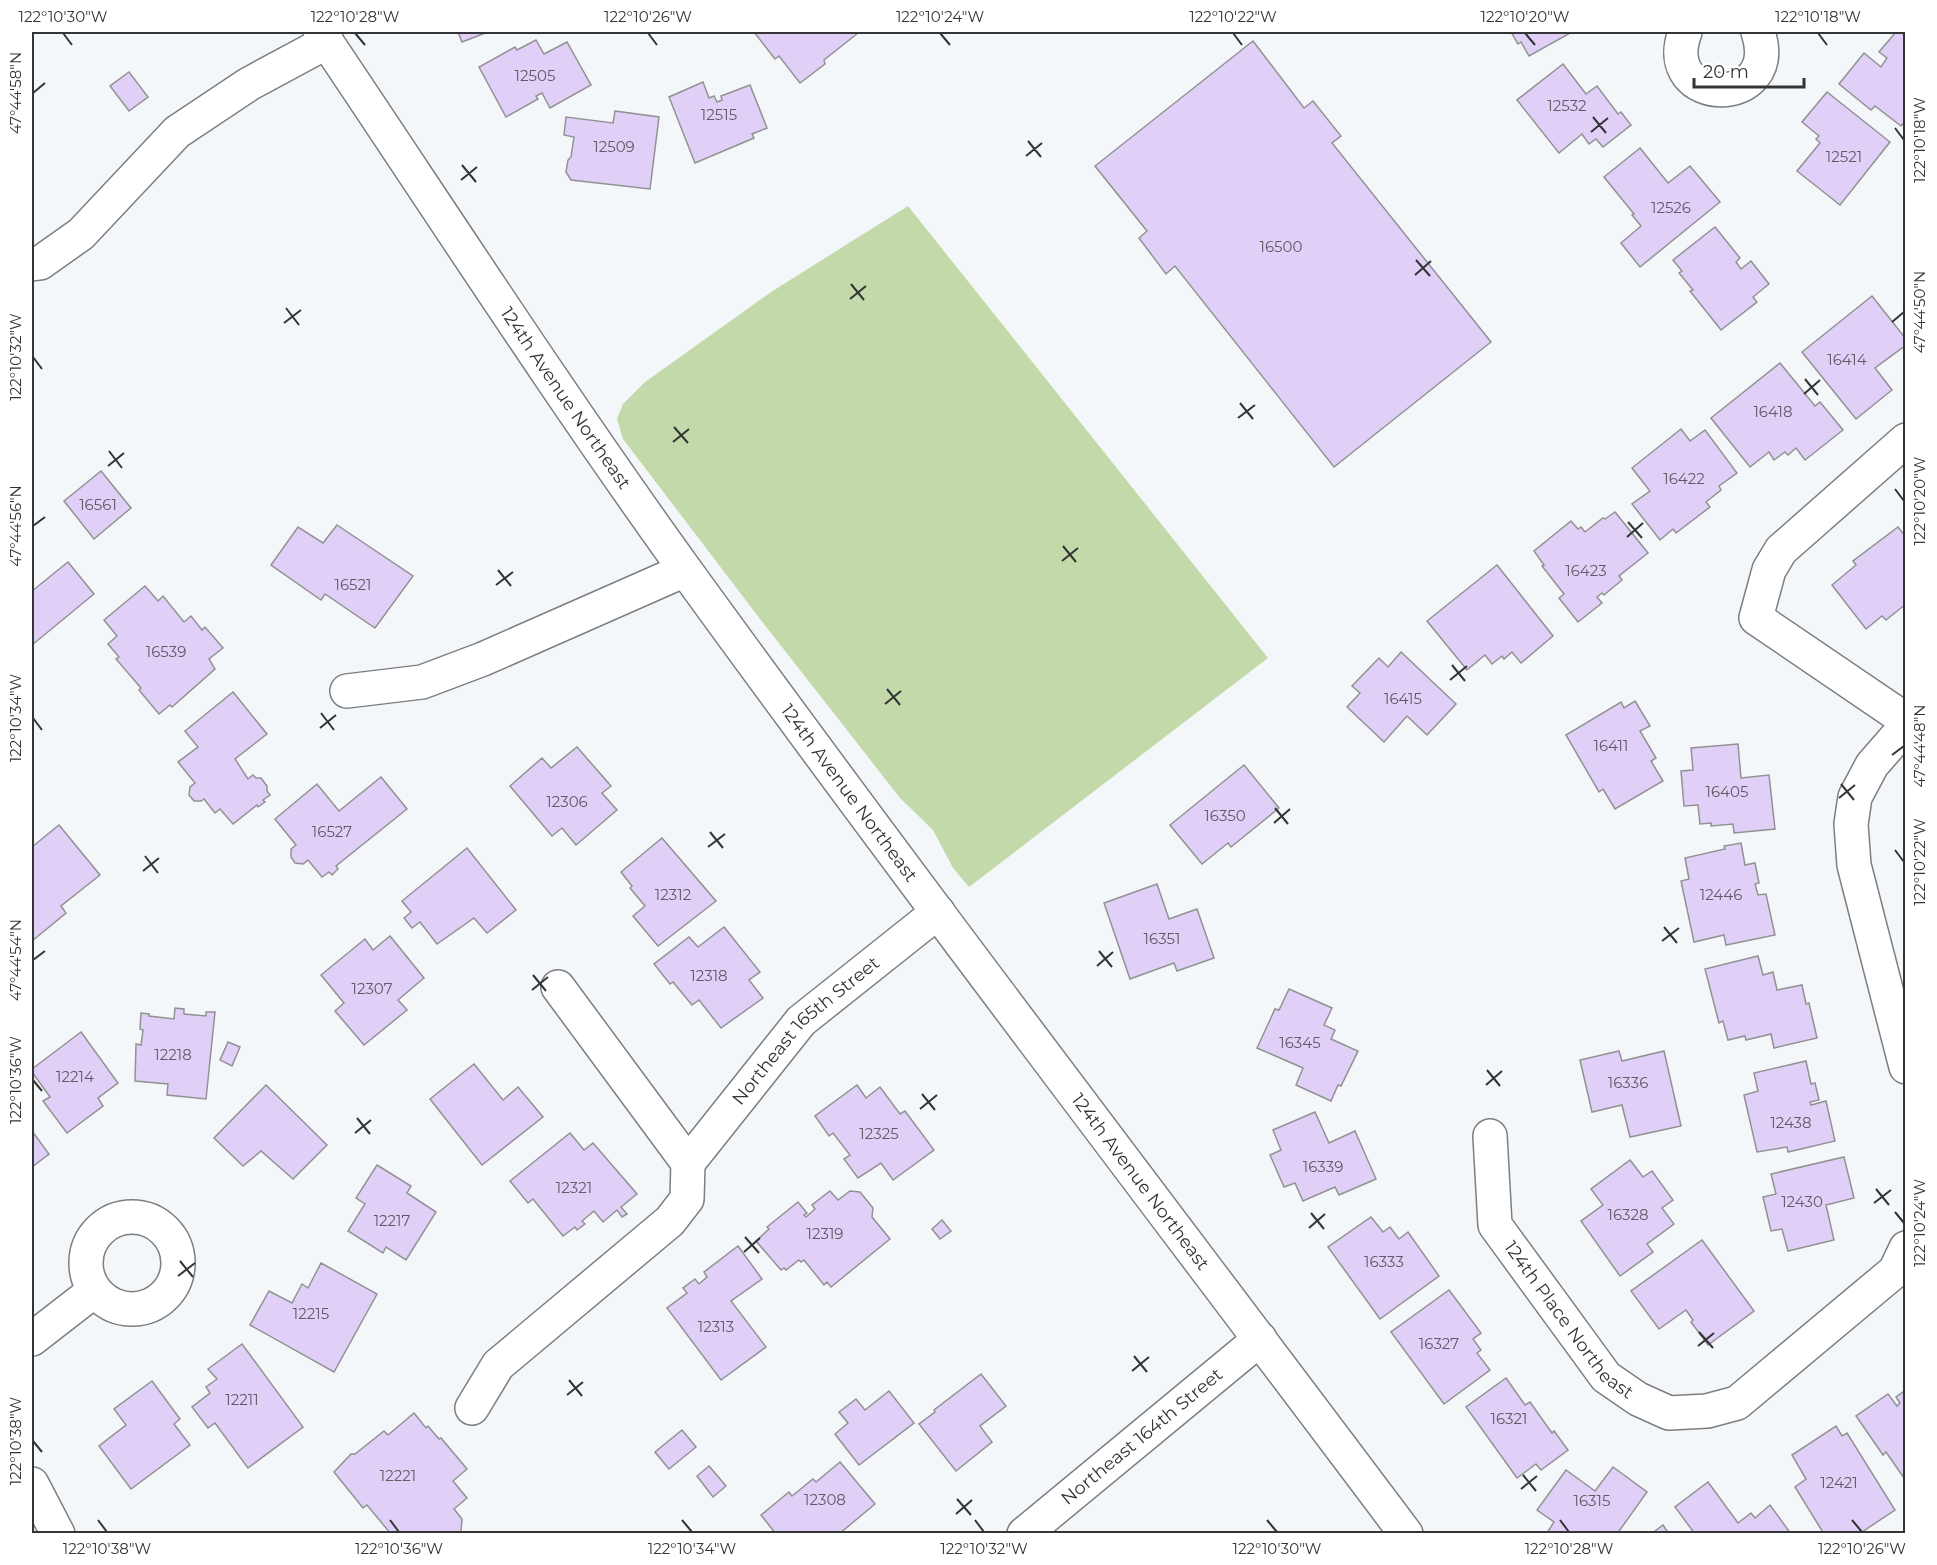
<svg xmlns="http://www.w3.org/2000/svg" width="1937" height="1565" font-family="Montserrat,sans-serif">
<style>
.green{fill:#c4d9aa}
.building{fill:#e0d0f7;stroke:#929194;stroke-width:1.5}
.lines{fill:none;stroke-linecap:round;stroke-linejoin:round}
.minor-casing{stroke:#7c7e81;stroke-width:36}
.minor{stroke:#fff;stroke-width:33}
.ticks{fill:none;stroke:#333435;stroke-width:2}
.labels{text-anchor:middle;stroke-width:6;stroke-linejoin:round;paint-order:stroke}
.number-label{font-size:15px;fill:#5e5b66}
.street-label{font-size:18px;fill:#333435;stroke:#fff}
.neatline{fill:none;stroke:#333435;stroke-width:2}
.ticks-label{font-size:15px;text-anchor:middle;fill:#333435}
</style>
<rect width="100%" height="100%" fill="#f4f7f9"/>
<path class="green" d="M908,206l360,452 -299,229 -16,-19 -20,-38 -33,-32 -140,-179 -137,-180 -6,-20 6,-15 22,-22 126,-90z"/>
<g class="building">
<path d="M458,32h30l-26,10z"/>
<path d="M754,32h103l1,1 -34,27 1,4 -25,19 -21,-27 -4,3z"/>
<path d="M1511,32h61l-43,24 -8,-14 -3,2z"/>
<path d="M1896,32h4l6,4v84l-5,6 -26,-20 -4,4 -32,-26 25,-31 17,14 6,-9 -8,-6z"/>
<path d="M536,40l8,14 23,-12 24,43 -41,23 -8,-15 -6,3 2,3 -32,18 -27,-50 36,-20 2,3z"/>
<path d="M1253,41l51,67 9,-7 28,35 -9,7 159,199 -157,125 -159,-201 -9,8 -27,-36 8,-7 -52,-65z"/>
<path d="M1563,64l23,30 11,-8 21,28 3,-2 10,13 -28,22 -7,-8 -7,5 -7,-10 -23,19 -42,-53z"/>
<path d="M129,72l19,25 -19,14 -19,-25z"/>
<path d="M703,82l6,16 5,-2 3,6 5,-2 -1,-4 29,-11 17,43 -15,6 2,4 -59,25 -26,-66z"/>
<path d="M1827,92l63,50 -50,63 -43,-34 23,-28 -4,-4 3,-3 -17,-14z"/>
<path d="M615,111l44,6 -9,72 -79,-9 -5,-8 2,-12 3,-3 3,-20 -10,-2 2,-18 47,6z"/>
<path d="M1640,148l28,35 22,-17 30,36 -80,65 -19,-24 20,-17 -9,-11 2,-1 -30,-37z"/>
<path d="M1715,227l25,31 -4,4 5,7 10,-8 18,23 -16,13 4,5 -36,28 -31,-39 3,-1 -14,-17 3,-2 -9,-11z"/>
<path d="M1872,296l34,43v6l-31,23 17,22 -36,29 -54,-67z"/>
<path d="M1780,363l35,43 5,-4 23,28 -38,30 -9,-12 -8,7 -3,-3 -11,8 -5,-8 -19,15 -39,-49z"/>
<path d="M1681,429l9,12 15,-11 32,43 -18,13 2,4 -15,12 4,5 -34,26 -3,-4 -13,11 -28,-36 18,-13 -18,-23z"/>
<path d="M101,471l30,37 -37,31 -30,-38z"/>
<path d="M1615,512l33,41 -29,23 3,4 -18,15 -2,-2 -5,4 5,6 -24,19 -19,-24 5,-4 -22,-28 2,-1 -10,-14 37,-30 7,8 3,-2 4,5 18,-14 2,1z"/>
<path d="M337,525l76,51 -38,52 -50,-34 -4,6 -50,-35 27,-38 25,16z"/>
<path d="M1898,527l8,10v67l-20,16 -4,-4 -16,13 -34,-44 24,-20 -3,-4z"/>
<path d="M68,562l26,32 -62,51v-54z"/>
<path d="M1497,565l56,71 -32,27 -9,-11 -8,7 -2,-3 -10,8 -7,-9 -18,15 -40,-49z"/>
<path d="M145,586l13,15 5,-5 21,26 7,-6 11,14 3,-3 18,21 -14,11 6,10 -43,38 -2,-2 -11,9 -20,-24 2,-2 -25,-29 3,-2 -11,-13 9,-8 -13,-16z"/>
<path d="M1401,652l55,52 -29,31 -20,-19 -23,26 -37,-35 13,-14 -8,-7 27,-28 9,9z"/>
<path d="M233,692l34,42 -32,25 13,20 5,-4 3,3h5l6,8v5l3,4 -7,5 2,2 -7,5 -1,-2 -24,19 -13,-15 -5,4 -11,-14 -3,2h-7l-5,-6 1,-8 5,-4 -17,-21 20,-15 -13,-16z"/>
<path d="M1635,701l15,25 -10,5 16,27 -5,3 12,20 -48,28 -12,-20 -4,3 -33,-57 55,-33 3,6z"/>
<path d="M1738,744l3,34 28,-3 6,54 -41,4 -1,-9 -22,2v-3l-11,1 -2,-19 -14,1 -3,-35 12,-1 -2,-22z"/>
<path d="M577,747l34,39 -9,7 15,17 -41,35 -14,-17 -10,8 -42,-50 32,-28 9,10z"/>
<path d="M1244,765l35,43 -48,39 -3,-4 -26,21 -32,-39z"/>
<path d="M381,777l26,32 -71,57 2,3 -6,6 -3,-3 -7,5 -14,-17 -5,4 -8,-1 -4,-6v-8l5,-4 -21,-26 42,-35 22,27z"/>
<path d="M59,825l41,50 -39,31 5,7 -34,28v-94z"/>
<path d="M662,838l54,63 -58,45 -25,-30 12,-10 -15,-18 2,-2 -11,-14z"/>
<path d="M1741,843l4,22 10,-2 4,20 -4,1 3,11 8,-1 9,41 -49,10 -2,-10 -30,7 -13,-61 8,-2 -4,-21 40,-9 -1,-3z"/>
<path d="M467,848l49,62 -29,23 -13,-15 -37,26 -17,-22 -8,6 -8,-10 7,-6 -9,-11z"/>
<path d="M1157,884l12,35 28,-10 17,49 -37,13 -3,-8 -44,16 -26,-76z"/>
<path d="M724,927l36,45 -11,8 14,18 -42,30 -22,-28 -7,5 -19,-23 -3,2 -16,-20 35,-27 9,10z"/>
<path d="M390,936l34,42 -26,22 9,10 -43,35 -29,-34 9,-8 -23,-28 44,-36 8,11z"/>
<path d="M1758,956l5,19 10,-3 4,18 25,-5 4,19 3,-1 8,35 -43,10 -3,-14 -25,6 -1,-4 -17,4 -5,-19 -4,2 -14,-54z"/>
<path d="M1289,989l43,19 -8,17 11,5 -4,9 27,12 -17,35 -3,-1 -7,16 -35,-16 7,-17 -46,-20 18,-39 4,1z"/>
<path d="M175,1008l9,1v5l22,2v-4h9l-9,87 -39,-4 1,-11 -33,-3 1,-37 5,1 2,-15 -3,-1 1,-16 8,1v2l25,3z"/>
<path d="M81,1032l37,51 -20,15 5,8 -36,27 -24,-32 7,-4 -18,-25v-3z"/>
<path d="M228,1042l12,5 -8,19 -12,-6z"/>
<path d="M1619,1051l3,10 42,-10 17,75 -51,11 -8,-32 -30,7 -12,-52z"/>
<path d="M1806,1061l5,23 4,-1 4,17 -9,2 1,3 15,-4 9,40 -47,11 -1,-5 -30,5 -13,-57 14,-4 -4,-18z"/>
<path d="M474,1064l29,36 15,-13 25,30 -61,48 -52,-66z"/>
<path d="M266,1085l61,60 -34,34 -32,-28 -18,15 -29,-28z"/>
<path d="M857,1085l9,13 14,-11 20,27 5,-3 29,39 -41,30 -12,-17 -23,15 -14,-19 6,-4 -17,-22 -4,3 -14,-20z"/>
<path d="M1315,1112l14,31 26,-12 21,48 -37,16 -4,-8 -32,14 -8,-18 -11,4 -14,-32 11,-5 -8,-20z"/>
<path d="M32,1131l17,23 -17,13z"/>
<path d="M570,1133l14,17 9,-7 44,51 -16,13 6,7 -5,3 -5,-7 -14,12 -9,-11 -12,10 3,3 -8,6 -2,-3 -12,9 -30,-37 -5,4 -18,-22z"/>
<path d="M1844,1157l10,41 -28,7 8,35 -46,11 -6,-22 -11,2 -8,-34 13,-3 -5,-20z"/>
<path d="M1630,1160l13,17 9,-6 21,29 -11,8 12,16 -27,20 6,8 -33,24 -39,-55 22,-16 -12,-16z"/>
<path d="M377,1165l34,21 -4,7 29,19 -30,48 -20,-13 -3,6 -35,-22 17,-27 -9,-6z"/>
<path d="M830,1191l8,9 12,-9 10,1 13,16 -1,9 18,22 -59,48 -4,-5 -3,3 -20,-25 -3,2 -2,-2 -13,10 -2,-2 -3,2 -25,-29 13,-12 -2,-2 31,-25 9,11 -3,2 2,2 9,-8 -3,-4z"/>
<path d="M1371,1217l12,15 7,-5 9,12 9,-7 31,44 -59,43 -52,-72z"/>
<path d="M942,1220l9,11 -11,8 -8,-10z"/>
<path d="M1702,1240l52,71 -46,34 -17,-23 2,-2 -7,-10 -27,19 -28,-38z"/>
<path d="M738,1246l24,33 -31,22 35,46 -45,33 -54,-72 20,-15 -4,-5 12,-9 4,5 8,-7 -3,-5z"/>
<path d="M321,1263l56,31 -43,78 -84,-47 19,-34 23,12 10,-19 6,4z"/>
<path d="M1449,1290l32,43 -8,6 8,11 -4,3 13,17 -46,34 -53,-72z"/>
<path d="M242,1344l61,83 -55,41 -33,-45 -7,5 -16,-21 18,-14 -4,-6 11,-8 -9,-10z"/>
<path d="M981,1374l25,32 -26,20 12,16 -36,29 -37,-47 16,-12 -1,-2z"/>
<path d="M1506,1378l19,27 5,-3 22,31 2,-2 14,19 -27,20 -5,-6 -19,14 -51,-71z"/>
<path d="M152,1381l28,38 -6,5 16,21 -59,44 -32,-43 27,-21 -12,-16z"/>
<path d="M1906,1390v87l-2,1 -18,-26 -3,3 -27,-39 32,-22 9,12 3,-3 -4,-6z"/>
<path d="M889,1391l25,32 -55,42 -24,-31 13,-11 -9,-11 17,-13 9,11z"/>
<path d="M414,1413l12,15 2,-2 11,13 2,-1 26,31 -14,12 14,17 -13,11 8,10 -1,12 -3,3h-67l-24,-29 -4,3 -29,-36 17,-18h4l29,-23 4,4z"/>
<path d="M1836,1426l6,10 5,-3 48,77 -36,24h-16l-1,-2 -18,2 -29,-47 11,-8 -14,-24z"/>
<path d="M682,1430l14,17 -27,22 -14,-17z"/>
<path d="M840,1462l35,42 -36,30h-63l-15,-19 28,-23 3,4 21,-17 3,3z"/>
<path d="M709,1466l17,20 -13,11 -16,-21z"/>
<path d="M1613,1467l34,25 -30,42 -70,-1 7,-11 -17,-12 29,-40 29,21z"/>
<path d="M1708,1482l30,41 13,-10 4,5 15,-13 21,29h-96l-20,-27z"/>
<path d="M1663,1525l6,9h-18z"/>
</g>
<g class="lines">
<defs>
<g id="minor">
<path id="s1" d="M320,32c121,180 239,363 366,539 235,324 479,642 720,963"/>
<path d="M1685,32c-28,76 99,78 73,0"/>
<path d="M32,264l8,-1 41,-29 96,-102 72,-48 78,-42"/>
<path d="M1906,440l-125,110 -12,20 -13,48 150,102"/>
<path d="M347,691l75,-9 61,-23 202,-89"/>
<path d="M1906,726l-34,39 -17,32 -4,27 3,41 52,202"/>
<path d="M558,987l130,176"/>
<path id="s2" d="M1490,1136l5,89 111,152 32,22 31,14 38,-2 30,-8 158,-132 11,-23"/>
<path id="s3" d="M688,1163l113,-142 137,-109"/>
<circle cx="132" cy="1263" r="46"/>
<path d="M32,1339l62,-48"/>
<path d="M472,1408l26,-43 172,-144 17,-22 1,-36"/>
<path d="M32,1484l26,50"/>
<path id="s4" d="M1024,1534l236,-195"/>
</g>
</defs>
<use href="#minor" class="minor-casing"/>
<use href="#minor" class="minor"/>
</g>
<path class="ticks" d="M63,33l9,12M355,33l10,12M648,33l9,12M940,33l10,12M1233,33l9,12M1525,33l10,12M1818,33l9,12M33,93l12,-10M1593,117l13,16M1895,128l9,12M1591,132l17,-14M1028,141l13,16M1026,156l16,-13M462,165l14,17M461,180l16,-13M1416,260l14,16M1415,275l16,-14M851,284l13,16M850,299l16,-13M286,308l13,17M1892,322l12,-10M284,323l17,-13M33,357l9,12M1805,379l13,16M1804,394l16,-14M1240,403l13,16M1238,418l17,-13M674,427l14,16M673,442l16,-13M109,451l13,17M108,466l16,-13M1895,489l9,12M1628,522l14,16M33,526l12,-9M1627,537l16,-14M1063,546l13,16M1062,561l16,-13M498,570l13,16M496,585l17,-13M1452,665l13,16M1450,680l17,-14M887,689l13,16M885,704l16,-13M321,713l13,17M33,718l9,12M320,728l16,-13M1892,755l12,-9M1841,784l13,16M1839,798l16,-13M1275,808l13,16M1274,823l16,-14M710,832l13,16M708,847l17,-13M1895,850l9,12M145,856l13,17M143,871l16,-13M1664,927l13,16M1662,941l17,-13M1099,951l13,16M33,960l12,-9M1097,966l16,-14M533,975l13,16M532,990l16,-13M1487,1070l13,16M33,1080l9,11M1486,1085l16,-14M922,1094l13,16M920,1109l17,-14M357,1118l13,16M355,1133l16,-13M1876,1189l13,16M1874,1203l17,-13M1895,1212l9,11M1311,1213l13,16M1309,1228l16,-14M745,1237l14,16M744,1252l16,-14M180,1261l13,16M178,1276l17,-13M1699,1332l14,16M1698,1346l16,-13M1134,1356l13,16M1132,1371l17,-14M569,1380l13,16M567,1395l16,-13M33,1441l9,11M1523,1475l13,16M1521,1489l16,-13M957,1499l14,16M956,1514l16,-14M98,1520l9,12M390,1520l9,12M682,1520l10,12M975,1520l9,12M1267,1520l10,12M1560,1520l9,12M1852,1520l10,12"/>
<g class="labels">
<g class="number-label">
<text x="535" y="81">12505</text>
<text x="1567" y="111">12532</text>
<text x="719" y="120">12515</text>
<text x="614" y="152">12509</text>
<text x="1844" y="162">12521</text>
<text x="1671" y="213">12526</text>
<text x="1281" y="252">16500</text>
<text x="1847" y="365">16414</text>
<text x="1773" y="417">16418</text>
<text x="1684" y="484">16422</text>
<text x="98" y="510">16561</text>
<text x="1586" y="576">16423</text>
<text x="353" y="590">16521</text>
<text x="166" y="657">16539</text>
<text x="1403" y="704">16415</text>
<text x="1611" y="751">16411</text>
<text x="1727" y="797">16405</text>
<text x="567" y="807">12306</text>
<text x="1225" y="821">16350</text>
<text x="332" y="837">16527</text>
<text x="673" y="900">12312</text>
<text x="1721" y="900">12446</text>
<text x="1162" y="944">16351</text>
<text x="709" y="981">12318</text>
<text x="372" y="994">12307</text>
<text x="1300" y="1048">16345</text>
<text x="173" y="1060">12218</text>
<text x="75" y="1082">12214</text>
<text x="1628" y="1088">16336</text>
<text x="1791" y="1128">12438</text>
<text x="879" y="1139">12325</text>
<text x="1323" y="1172">16339</text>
<text x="574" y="1193">12321</text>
<text x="1802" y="1207">12430</text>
<text x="1628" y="1220">16328</text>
<text x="392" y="1226">12217</text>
<text x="825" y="1239">12319</text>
<text x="1384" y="1267">16333</text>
<text x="311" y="1319">12215</text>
<text x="716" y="1332">12313</text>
<text x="1439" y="1349">16327</text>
<text x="242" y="1405">12211</text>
<text x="1509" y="1424">16321</text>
<text x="398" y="1481">12221</text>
<text x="1839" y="1488">12421</text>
<text x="825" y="1505">12308</text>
<text x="1592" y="1506">16315</text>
</g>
<g class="street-label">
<text dy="6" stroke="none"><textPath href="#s1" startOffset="441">124th Avenue Northeast</textPath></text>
<text dy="6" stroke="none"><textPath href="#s1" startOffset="927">124th Avenue Northeast</textPath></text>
<text dy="6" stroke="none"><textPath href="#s3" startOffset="178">Northeast 165th Street</textPath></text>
<text dy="6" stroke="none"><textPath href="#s1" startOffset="1413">124th Avenue Northeast</textPath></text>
<text dy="6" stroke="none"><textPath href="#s2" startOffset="210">124th Place Northeast</textPath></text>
<text dy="6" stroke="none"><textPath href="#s4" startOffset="153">Northeast 164th Street</textPath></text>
</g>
</g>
<rect width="1937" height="1565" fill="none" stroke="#ffffff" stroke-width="66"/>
<path d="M1694 78v9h110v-9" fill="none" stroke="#333435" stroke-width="3"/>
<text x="1703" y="78" font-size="18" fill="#333435" stroke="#ffffff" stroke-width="4.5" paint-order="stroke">20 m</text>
<rect x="33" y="33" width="1871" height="1499" class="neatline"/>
<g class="ticks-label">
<text x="63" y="22">122°10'30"W</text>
<text x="355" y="22">122°10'28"W</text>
<text x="648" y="22">122°10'26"W</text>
<text x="940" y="22">122°10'24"W</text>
<text x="1233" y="22">122°10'22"W</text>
<text x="1525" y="22">122°10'20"W</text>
<text x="1818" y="22">122°10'18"W</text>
<text transform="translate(16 93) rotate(-90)" y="5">47°44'58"N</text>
<text transform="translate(1920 140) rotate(-90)" y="5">122°10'18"W</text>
<text transform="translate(1920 312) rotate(-90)" y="5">47°44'50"N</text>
<text transform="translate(16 357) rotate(-90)" y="5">122°10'32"W</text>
<text transform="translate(1920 501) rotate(-90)" y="5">122°10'20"W</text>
<text transform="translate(16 526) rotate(-90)" y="5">47°44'56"N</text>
<text transform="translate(16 718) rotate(-90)" y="5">122°10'34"W</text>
<text transform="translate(1920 746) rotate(-90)" y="5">47°44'48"N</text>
<text transform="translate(1920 862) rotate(-90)" y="5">122°10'22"W</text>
<text transform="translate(16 960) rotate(-90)" y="5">47°44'54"N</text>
<text transform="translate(16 1080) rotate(-90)" y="5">122°10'36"W</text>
<text transform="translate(1920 1223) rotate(-90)" y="5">122°10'24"W</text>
<text transform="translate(16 1441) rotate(-90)" y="5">122°10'38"W</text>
<text x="107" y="1554">122°10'38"W</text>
<text x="399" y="1554">122°10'36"W</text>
<text x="692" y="1554">122°10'34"W</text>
<text x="984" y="1554">122°10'32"W</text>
<text x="1277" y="1554">122°10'30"W</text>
<text x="1569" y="1554">122°10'28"W</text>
<text x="1862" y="1554">122°10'26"W</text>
</g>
</svg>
